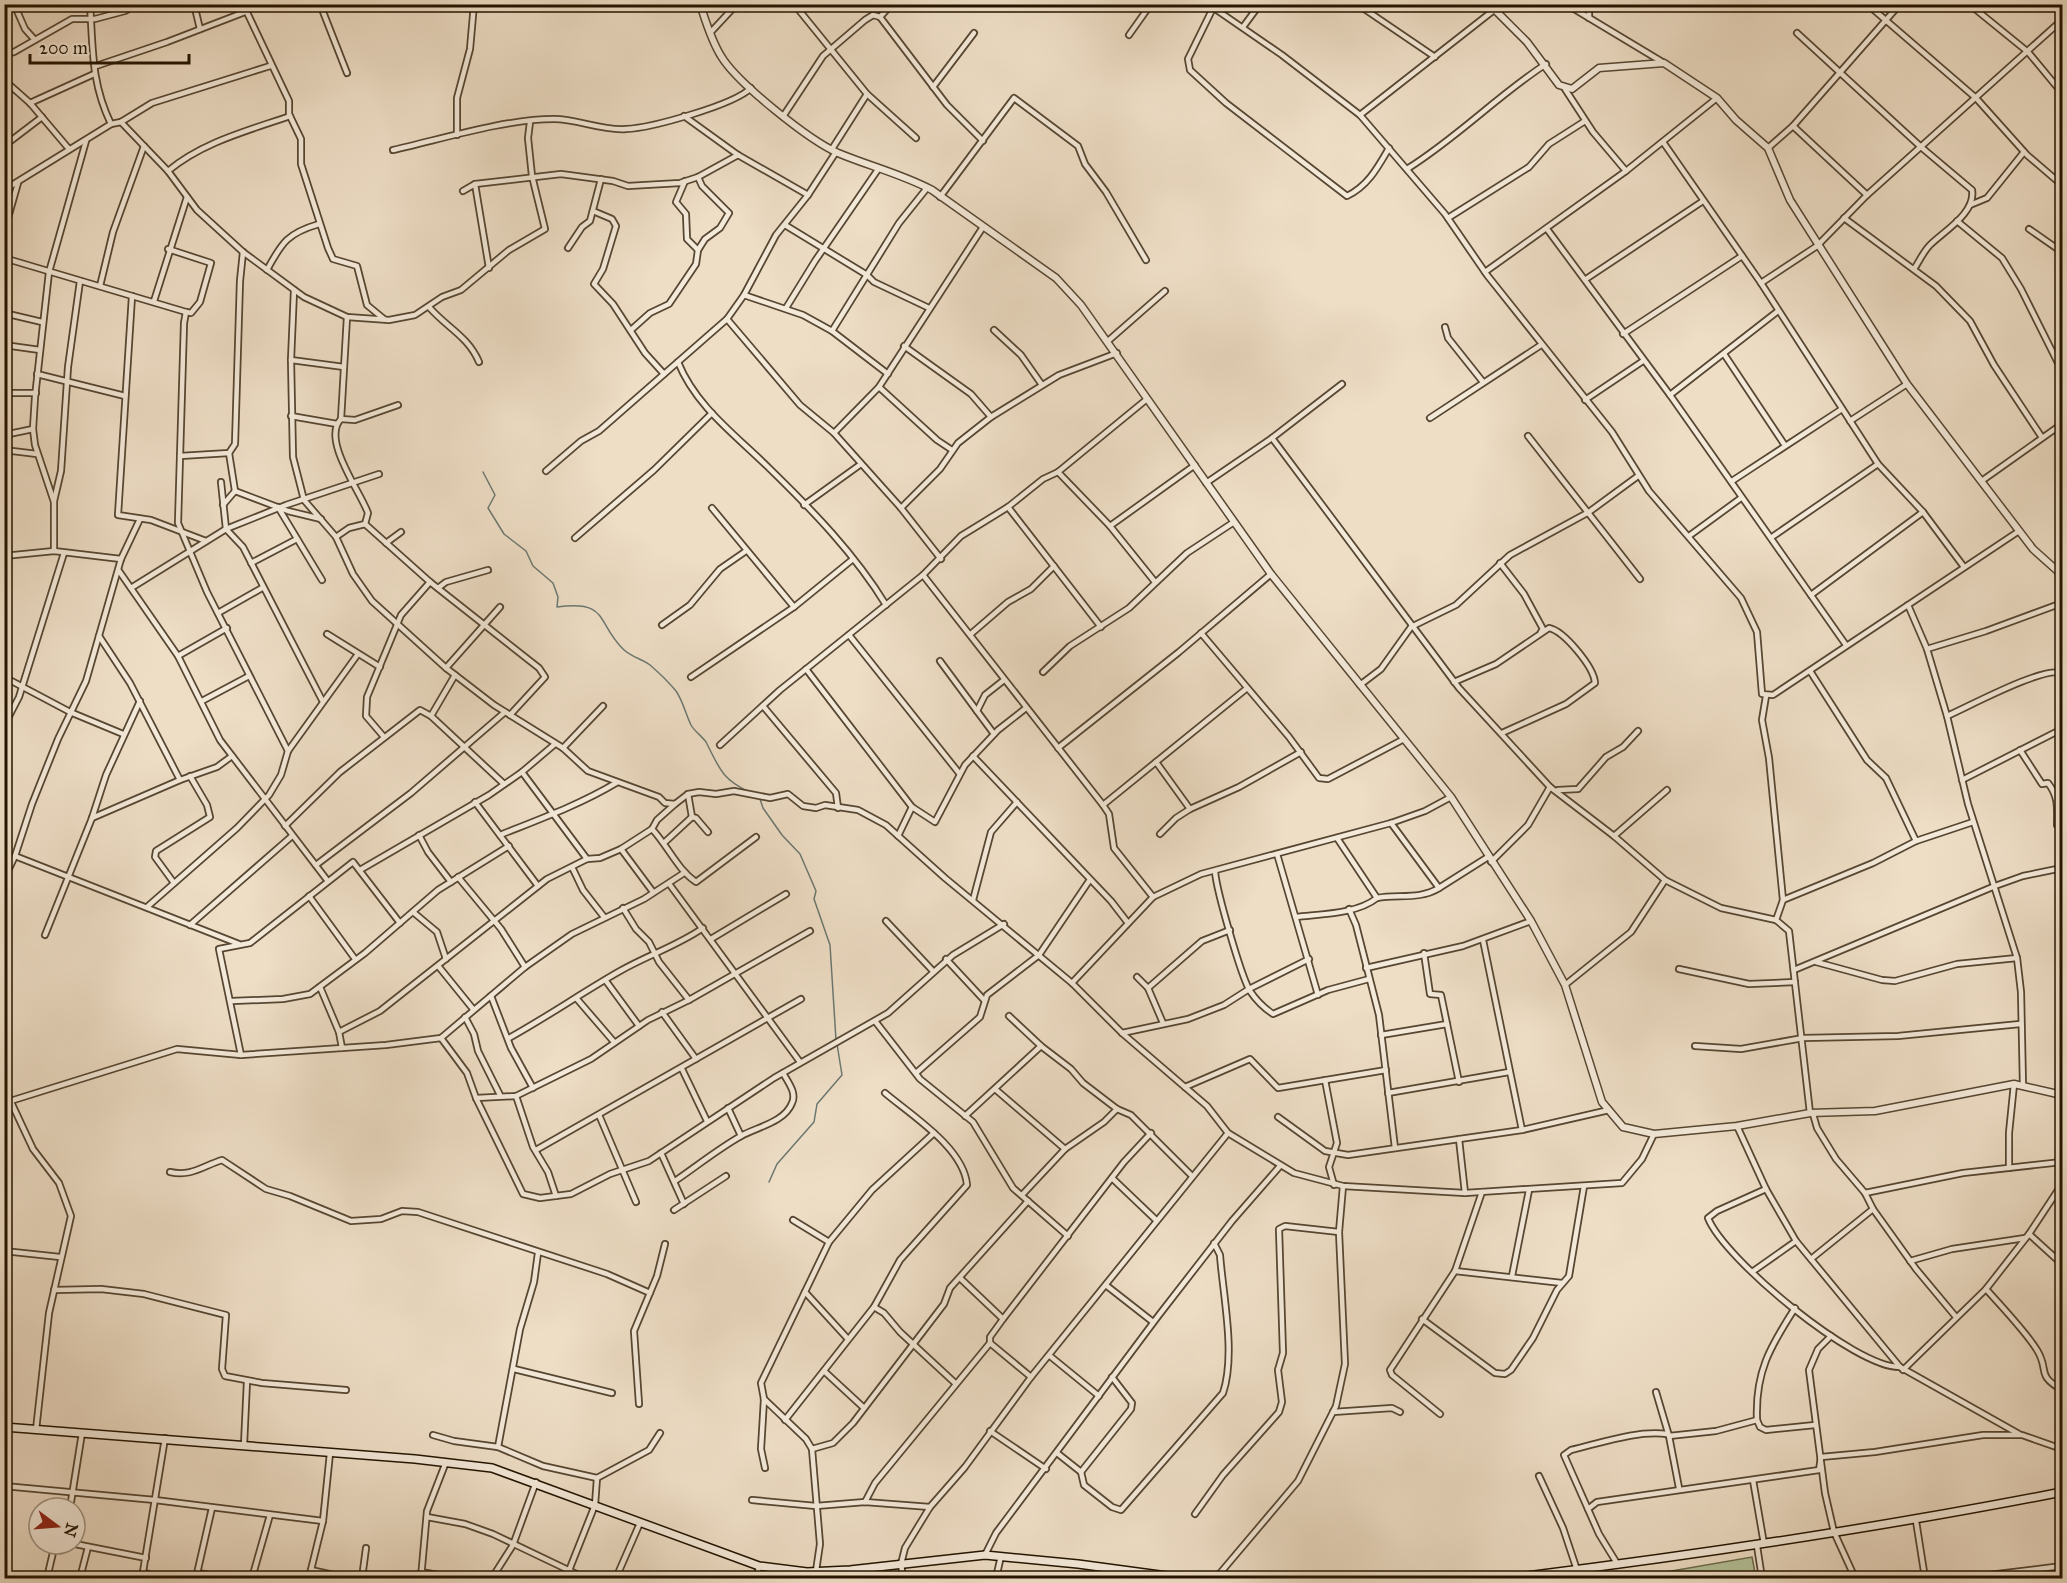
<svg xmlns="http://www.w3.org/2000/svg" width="2067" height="1583" font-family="'IM FELL Great Primer',serif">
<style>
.green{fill:#b4c299;stroke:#6c6b4c;stroke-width:1.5}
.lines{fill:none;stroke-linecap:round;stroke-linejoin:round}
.stream{stroke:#6b7871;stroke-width:1.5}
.minor-casing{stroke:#564632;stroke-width:8}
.tertiary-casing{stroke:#564632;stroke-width:9}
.secondary-casing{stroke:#231400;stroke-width:10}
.minor{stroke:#f4eada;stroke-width:4.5}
.tertiary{stroke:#f4eada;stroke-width:6}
.secondary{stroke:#f4eada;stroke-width:7}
</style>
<rect width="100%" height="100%" fill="#eedec6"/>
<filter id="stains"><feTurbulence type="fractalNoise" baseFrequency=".00333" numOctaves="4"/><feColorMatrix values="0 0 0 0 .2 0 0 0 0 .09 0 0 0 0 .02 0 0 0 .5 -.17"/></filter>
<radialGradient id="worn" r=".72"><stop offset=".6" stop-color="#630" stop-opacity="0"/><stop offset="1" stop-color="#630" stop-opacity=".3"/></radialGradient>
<path class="green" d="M1752,1557l4,21h-125z"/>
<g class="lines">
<g class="stream">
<path d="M483,472l12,23 -7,13 16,26 22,17 7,15 20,17 5,14 -1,10c52,-7 39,15 66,42 8,8 19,10 27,16 7,6 21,20 26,26 7,10 10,24 15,34 4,7 11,11 15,17 14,27 15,36 43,50"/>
<path d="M760,799l3,9 19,27 18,19 16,37 -2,8 16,46 6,95"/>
<path d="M769,1182l8,-18 37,-42 3,-18 25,-29 -5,-31"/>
</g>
<defs>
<g id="minor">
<path d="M14,4l11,25 9,10"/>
<path d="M90,4c3,44 1,79 21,120"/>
<path d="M194,4l6,25"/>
<path d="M243,4l46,97v13l12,25v25l27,84 5,11 24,7 10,39 17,14"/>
<path d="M320,4l27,69"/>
<path d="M794,4l73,90 49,44"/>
<path d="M1208,4l74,51 78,60 85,99 42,61 125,157 37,59 92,107 16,34 5,62 11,1 246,-164"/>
<path d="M1357,4l78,53"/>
<path d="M1566,4l98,59"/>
<path d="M1867,4l109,94 51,57 35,30"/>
<path d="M1969,4l59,48 34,41"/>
<path d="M1213,8l-25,51 2,11 36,33 121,93c21,-10 31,-29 42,-48"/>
<path d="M880,17l67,88 36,36"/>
<path d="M1589,18v-14"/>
<path d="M1243,27l17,-23"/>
<path d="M710,33l27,-29"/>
<path d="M1797,33l124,114 51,43c4,23 -28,41 -42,55 -7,7 -11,17 -16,24"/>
<path d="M1129,35l22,-31"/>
<path d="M4,54l10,-2 58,-33h23l30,-8 12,-7"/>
<path d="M96,66l71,-24 78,-30"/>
<path d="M4,80l26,23 39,46"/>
<path d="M933,87l41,-54"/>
<path d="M1565,89l28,43 33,39"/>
<path d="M30,103l64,-29"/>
<path d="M784,115l39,-59 42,-36 8,-5 7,2 12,-13"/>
<path d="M1360,115l134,-105"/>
<path d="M684,116l54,39 70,40"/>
<path d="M121,122l47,49 29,39 46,42 61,45 43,20 42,3 26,-5 27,-18 19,-7 48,-40 36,-21 -13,-53 -4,-38 2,-16"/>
<path d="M1793,126l74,69"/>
<path d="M457,135v-37l13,-49 4,-45"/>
<path d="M1663,142l98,141 117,181 45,48 41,55"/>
<path d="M4,146l38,-29"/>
<path d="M1768,148l25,-22 107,-122"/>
<path d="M832,149l35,-55"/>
<path d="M393,150c49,-11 112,-31 161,-31 24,0 48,12 72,10 25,-1 108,-24 125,-41"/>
<path d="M1407,169c50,-31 90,-73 139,-105"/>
<path d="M168,171c35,-29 79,-40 122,-55"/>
<path d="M685,181l-9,21 10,12 1,25 11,11"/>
<path d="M475,184l14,84"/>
<path d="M4,190l107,-66 10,-2 31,-19 118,-37"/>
<path d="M463,191l12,-7 86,-10 52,7 15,5 52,-3 18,-6 40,-22"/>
<path d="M940,197l74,-99 64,48 7,18 21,28 40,68"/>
<path d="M1970,205l17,-7 37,-46"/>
<path d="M593,211l19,8 4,7 -13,43 -9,15 19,20 32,49 19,21"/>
<path d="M1448,218l81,-51 20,-23 36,-23"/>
<path d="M1844,218l92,68 34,35 24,44 47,71"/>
<path d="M1957,221l45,37 19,31 41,82"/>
<path d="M785,225l82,50 7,7 55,26"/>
<path d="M1547,229l123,166 176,250"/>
<path d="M2029,229l33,23"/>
<path d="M4,232l14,-49"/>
<path d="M568,248l14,-21 8,-6 11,-42"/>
<path d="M168,249l43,14 -11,39 -9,11 -5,-1 -2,11 -6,200 29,69 81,159"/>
<path d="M4,258l182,54"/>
<path d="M267,270c15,-28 21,-37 52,-46"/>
<path d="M1485,272l141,-101 91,-73"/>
<path d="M1586,279l117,-78"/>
<path d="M1761,283l56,-37 50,-51 195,-175"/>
<path d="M100,286l13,-54 31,-86"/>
<path d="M294,290l-3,70 2,97 11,43 32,37"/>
<path d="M744,295l59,20 29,16 56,43"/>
<path d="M132,296l-14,219 33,5 55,21"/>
<path d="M154,301l33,-104"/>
<path d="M429,307c17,20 39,29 50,55"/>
<path d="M786,308l29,-47 64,-93"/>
<path d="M4,313l38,9"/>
<path d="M347,317l-6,102c-20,20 19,72 27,94l-3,11"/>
<path d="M727,319l73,86 34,28 67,75 40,51"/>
<path d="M1445,327l3,11 35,44"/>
<path d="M631,330l19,-17 19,-9 27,-40 2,-14 7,-11 15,-11 9,-15 -27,-27 -4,-9"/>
<path d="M994,330l27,25 21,30"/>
<path d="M832,331l67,-108 28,-35"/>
<path d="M1623,334l119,-78"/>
<path d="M1108,341l57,-50"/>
<path d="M4,345l36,5"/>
<path d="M904,346l67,48 20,23"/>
<path d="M1724,354l60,90"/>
<path d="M291,360l53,7"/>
<path d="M678,362c18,45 59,74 92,107 42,41 85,85 116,136"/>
<path d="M37,374l88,22"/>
<path d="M879,387l58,53 15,10"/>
<path d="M4,393h32"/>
<path d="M1670,395l108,-84"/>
<path d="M1585,400l58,-39"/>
<path d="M291,416l46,8"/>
<path d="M1430,418l111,-73"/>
<path d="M341,419l14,1 43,-15"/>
<path d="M1850,421l57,-37"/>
<path d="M834,433l45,-46 104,-160"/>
<path d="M4,435l29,-6"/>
<path d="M1528,436l112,143"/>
<path d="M1272,438l187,250 91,99 64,49 51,44 56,28 55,12"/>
<path d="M4,450l33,4"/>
<path d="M229,453l6,38"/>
<path d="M180,456l49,-3 6,-9 5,-163 3,-29"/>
<path d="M546,471l35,-30 18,-10 128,-112 17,-24 32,-60 32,-40 28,-43"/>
<path d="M1058,472l52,54 45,56"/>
<path d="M1983,480l79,-56"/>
<path d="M1732,481l110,-72"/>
<path d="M221,482l5,47 17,18 79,153"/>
<path d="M1206,483l66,-45 70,-54"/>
<path d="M235,491l53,20 33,8"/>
<path d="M54,501l7,-30 7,-104 12,-86"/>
<path d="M223,505l12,-14"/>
<path d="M804,505l57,-41"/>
<path d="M278,507l44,73"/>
<path d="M1008,507l93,120"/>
<path d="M712,508l82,99"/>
<path d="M901,508l39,-39 18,-26 33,-26 68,-42 58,-22"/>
<path d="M365,524l-16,4 -13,9 17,37 19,27 74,67 48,37 69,43 25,23 71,26 6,6 10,1 13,-10 11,-2 17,2 18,-3 36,7 18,-4 15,12 13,2 9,-3 33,5 28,15 59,53 127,105 50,50 85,73 21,27 66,40 49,13 122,7 157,-10 20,-24 12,-25"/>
<path d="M365,524l65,58 109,86 6,9 -35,38"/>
<path d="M1110,526l85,-61"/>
<path d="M1689,536l52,-38"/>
<path d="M1772,537l106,-73"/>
<path d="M4,538v22"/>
<path d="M575,538l79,-68 58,-57"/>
<path d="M386,543l15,-11"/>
<path d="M54,551v-49l-19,-57 -2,-16 2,-32 14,-125 37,-131"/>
<path d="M4,556l50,-5 67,8"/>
<path d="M251,563l46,-24"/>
<path d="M1500,563l24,31 19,35 -2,3"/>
<path d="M119,571l59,85 42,84 107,140"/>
<path d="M923,575l180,230 6,9 5,34 39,49"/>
<path d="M131,588l95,-59 60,-24 93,-31"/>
<path d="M438,588l8,-6 42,-12"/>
<path d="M1811,595l112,-83"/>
<path d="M1908,605l19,44 20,67 21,88 49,154 4,34 2,94"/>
<path d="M218,613l44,-25"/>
<path d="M662,625l28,-20 30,-36 26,-18"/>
<path d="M972,633l36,-31 23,-13 23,-23"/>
<path d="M1201,633l88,104 30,41 9,1 76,-40"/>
<path d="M327,634l53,33"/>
<path d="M849,635l110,138"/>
<path d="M99,636l31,47 50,97"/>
<path d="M1927,649l59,-18 76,-28"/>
<path d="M178,656l49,-28"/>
<path d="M940,661l54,73"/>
<path d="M446,668l54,-61"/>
<path d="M806,669l106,138 23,15 30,-57 33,-35 28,-22"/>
<path d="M1810,671l57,89 19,18 30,63"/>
<path d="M1043,672l27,-26 59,-38 58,-55 47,-31"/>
<path d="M4,677l66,35 53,22"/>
<path d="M691,677l103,-70 59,-48"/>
<path d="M1454,682l42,-18 53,-36c15,3 45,39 46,55l-29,21 -64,29"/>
<path d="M1360,685l21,-16 30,-42 45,-22 54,-50 79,-43 49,-36"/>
<path d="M1766,696l-4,24 7,38 14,142 -7,20 13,11 21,182"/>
<path d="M202,701l47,-25"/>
<path d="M763,706l73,87 2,15"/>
<path d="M977,711l8,-16 19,-15"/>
<path d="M431,716l24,-41"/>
<path d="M1947,716c19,-8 102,-53 115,-42"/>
<path d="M4,726l15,-29 45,-144"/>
<path d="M384,737l-18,-21 1,-19 34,-82 29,-33"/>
<path d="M720,745l60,-55 143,-115 38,-39 47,-29 35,-28 15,-7 89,-73"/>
<path d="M563,748l40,-42"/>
<path d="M1058,748l121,-96 92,-78"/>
<path d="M2020,750l22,34 6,-1c11,14 9,25 9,42"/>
<path d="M973,756l138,145 17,22"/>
<path d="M1156,762l34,47"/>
<path d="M522,772l65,87"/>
<path d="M1962,780l100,-51"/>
<path d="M1558,790l20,-1 28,-32 17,-10 15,-16"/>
<path d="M688,794l4,23"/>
<path d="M475,802l63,84"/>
<path d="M1103,805l143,-116"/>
<path d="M692,817l4,1 12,14"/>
<path d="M92,818l88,-38 37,-13 15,-11"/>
<path d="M1391,823l48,65 49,-31"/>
<path d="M285,826l55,-54 80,-62 11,6 73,68"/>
<path d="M652,829c16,17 25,40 44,53l60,-45"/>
<path d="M1160,834l16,-16 14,-9 49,-22 62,-35"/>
<path d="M419,835l9,17 23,30"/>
<path d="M500,835c40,-16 79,-30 116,-52"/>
<path d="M898,836l14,-29"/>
<path d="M1614,836l53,-46"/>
<path d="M665,842l27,-25"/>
<path d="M621,849l32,43"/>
<path d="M1277,854l41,141"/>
<path d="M15,856l224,88"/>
<path d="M1491,862l37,-37 22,-38"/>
<path d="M316,865l95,-72 94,-81"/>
<path d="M572,867l11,23 21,27"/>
<path d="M360,870l129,-75 33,-23 33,-28"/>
<path d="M2059,870l3,14"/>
<path d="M1215,871c1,18 26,105 35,120 6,9 14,17 23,23l55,-24 41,-11"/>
<path d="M458,877l43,52 24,38"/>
<path d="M4,879l11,-23 17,-52 26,-65 28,-58 35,-122 19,-40"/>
<path d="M174,883l-19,-26 1,-6 54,-34 -3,-12 -17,-29"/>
<path d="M670,885l130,177"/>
<path d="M309,896l46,63"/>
<path d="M1377,898c21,-4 43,2 62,-10"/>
<path d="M973,900l18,-68 26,-30"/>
<path d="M1783,900l90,-37 43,-22 57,-19"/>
<path d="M147,907l90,-79 32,-33 12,-20 7,-24 70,-97"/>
<path d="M623,908l13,21 13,13 10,20 30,38"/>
<path d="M1349,909l7,16 23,90 16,133"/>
<path d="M413,912l24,20 9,27"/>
<path d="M1296,917c25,-3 61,-3 81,-19l-40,-60"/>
<path d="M886,921l46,49"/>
<path d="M190,925l102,-89"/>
<path d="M45,935l47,-117 14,-43 34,-74"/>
<path d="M711,939l75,-45"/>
<path d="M1483,940l39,190"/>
<path d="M1424,953l6,41 11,1 18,87"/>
<path d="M946,959l38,41"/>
<path d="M1816,962l66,18 13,1 62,-17 60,-6"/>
<path d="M439,967l34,42"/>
<path d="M1366,968l97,-22 68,-25"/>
<path d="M1679,969l70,15 46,-2"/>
<path d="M1794,970l201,-84 28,-10 39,-8"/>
<path d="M1137,977l11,11 15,35"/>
<path d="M606,981l33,45"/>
<path d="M1072,983l81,-86 48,-23 190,-51 34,-12 26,-14"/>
<path d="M1565,985l66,-53 34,-52"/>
<path d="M320,987l19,45 3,16"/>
<path d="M1148,988l54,-47 28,-11"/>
<path d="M491,996l20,52 22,40"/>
<path d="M577,999l37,43"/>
<path d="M232,1001l51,-2 27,-5 55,-41 73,-63 71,-44"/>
<path d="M662,1012l34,47"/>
<path d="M1009,1016l32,30 30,23 12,14 34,26 14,6 61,61"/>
<path d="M465,1017l9,17 4,17 22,44"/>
<path d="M875,1021l45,58 53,43 40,66 55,48"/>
<path d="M339,1032l41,-21 167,-132 40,-20 13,-1 21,-9 31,-20 5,-9 18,-16"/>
<path d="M1122,1033l66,-14 36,-14 25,-16 60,-30"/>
<path d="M1381,1035l66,-11"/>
<path d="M441,1038l26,35 9,25 47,96 17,4 31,-4 39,-20 39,-13 125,-83 114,-65 65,-58 51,-31"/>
<path d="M509,1038c38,-21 74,-46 111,-67 28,-16 57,-25 83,-43"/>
<path d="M1695,1046l46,3 62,-11 95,-2 122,-12"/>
<path d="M241,1055l-22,-106 31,-6 103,-81 47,61"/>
<path d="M682,1069l25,52"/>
<path d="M916,1073l64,-56 7,-22 52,-40 50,-74"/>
<path d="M1325,1080l12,63 -8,24 5,18"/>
<path d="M4,1087l29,62 26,34 12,33 -22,97 -13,117"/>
<path d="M1185,1087l65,-28 28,29 108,-18"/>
<path d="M995,1089l70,60"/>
<path d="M1388,1093l121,-21"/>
<path d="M2061,1095l1,-51"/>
<path d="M516,1096l17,51 15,25 8,24"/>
<path d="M476,1098l40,-2 75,-37 57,-39 41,-20 121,-69"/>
<path d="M4,1103l173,-54 64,6 145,-10 55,-7 84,-71 47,-33 72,-35 40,-26"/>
<path d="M728,1108l13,28"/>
<path d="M1813,1114l4,14 19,31 29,34 8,16 43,60 40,48"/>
<path d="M599,1115l37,87"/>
<path d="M965,1116l76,-70"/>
<path d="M1278,1117l47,34 23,4 174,-25 87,-20"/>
<path d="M1737,1126l29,63 30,52 104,126 119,67"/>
<path d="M1459,1139l6,54"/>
<path d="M536,1150l265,-151"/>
<path d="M661,1153l23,51"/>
<path d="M2009,1168v-35l5,-49"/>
<path d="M170,1172c21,5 33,-6 52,-12l44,29 24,7 61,25 30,-2 21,-8 16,1 189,62 43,19"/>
<path d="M1112,1178l44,42"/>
<path d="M675,1181c22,-15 43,-32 66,-45 16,-9 44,-14 51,-33 5,-10 -4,-21 -9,-30"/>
<path d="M1766,1189l-49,22 -9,7c16,41 147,150 192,149"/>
<path d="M1865,1193l98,-20 99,-11"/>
<path d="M1022,1195l43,-46 39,-27 13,-13"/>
<path d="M674,1210l52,-34"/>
<path d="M793,1220l36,22"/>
<path d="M2029,1234l33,30"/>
<path d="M4,1251l56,6"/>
<path d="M1811,1259l62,-50"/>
<path d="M1910,1261l42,-12 73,-11"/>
<path d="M1455,1271l107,12"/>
<path d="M1752,1272l44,-31"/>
<path d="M1512,1276l17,-86"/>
<path d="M961,1279l42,40"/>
<path d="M1107,1286l46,36"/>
<path d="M1986,1289c15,17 40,43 51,61 13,21 -2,24 25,40"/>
<path d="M54,1290l47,-1 43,5 82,21 -4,54 3,7 37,7 84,7"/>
<path d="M805,1292l42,46"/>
<path d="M874,1307l10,6 16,19 55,51"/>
<path d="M1795,1308c-25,39 -40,64 -38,112l3,7 6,3 49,-5"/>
<path d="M1422,1319l73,54 10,1 6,-4 22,-32 24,-48 12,-14 15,-90"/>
<path d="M1831,1336l-13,13 -9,21 16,123 9,39 21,46"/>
<path d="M990,1343l41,34"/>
<path d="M1050,1356l49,40"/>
<path d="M514,1369l98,24"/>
<path d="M1903,1370l83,-81 43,-55 33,-50"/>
<path d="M824,1371l40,37"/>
<path d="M1656,1392l13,44 10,52"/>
<path d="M764,1399l42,40 6,10 8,95 -4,27"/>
<path d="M639,1404l-5,-73 23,-55 8,-32"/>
<path d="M1333,1412l59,-4 8,4"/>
<path d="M1440,1414l-48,-39 -2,-5 65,-99 27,-79"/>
<path d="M785,1420l89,-113 26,-47 67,-75c-3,-37 -56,-70 -82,-92"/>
<path d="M990,1431l56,38"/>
<path d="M433,1435l21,6 44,6 45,19 54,12 52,-28 11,-17"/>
<path d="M1669,1436l47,-5 41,-11"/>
<path d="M244,1445l3,-64"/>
<path d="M498,1447l22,-118 14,-47 4,-29"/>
<path d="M812,1449l21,-6 20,-20 91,-119 6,-16 78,-87"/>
<path d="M1057,1453l24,19 3,13 28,22 9,3 102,-117c13,-39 0,-97 -3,-138l-6,-12"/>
<path d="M765,1468l-4,-19 3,-50 -3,-16 68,-141 43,-52 62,-57"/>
<path d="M1081,1472l50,-63 1,-6 -20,-26"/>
<path d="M1539,1476l24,52 14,42"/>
<path d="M1753,1480l11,64"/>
<path d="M4,1486l151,14 168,21"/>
<path d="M752,1500l64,6 49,-4 65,5"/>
<path d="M865,1502l10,-19 115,-140v-6l13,-18 121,-157 27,-29"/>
<path d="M70,1508l12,-75"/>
<path d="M1588,1509l9,-7 222,-32 2,-13 54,-5 108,-17h39l40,14"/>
<path d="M1195,1514l28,-39 56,-63 3,-10 -4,-32 5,-17 -4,-124 6,-3 54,6"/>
<path d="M427,1517l38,7 28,10 92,44"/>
<path d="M1916,1521l9,57"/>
<path d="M75,1544l71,14"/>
<path d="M1757,1546l5,32"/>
<path d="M985,1555l11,-22 163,-218 73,-94 48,-55"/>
<path d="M1618,1565l-19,-31 -35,-79 7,-5c30,-7 66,-20 96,-16"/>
<path d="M311,1570l36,8"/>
<path d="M143,1572l15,6"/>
<path d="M421,1572l35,6"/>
<path d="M198,1573l28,5"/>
<path d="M47,1578l8,-34"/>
<path d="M80,1578l8,-31"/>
<path d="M142,1578l23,-140"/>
<path d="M196,1578l16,-70"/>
<path d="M252,1578l18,-63"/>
<path d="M309,1578l14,-57 7,-68"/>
<path d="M362,1578l4,-30"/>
<path d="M421,1578l6,-67 19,-49"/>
<path d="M492,1578l21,-33 23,-63"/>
<path d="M566,1578l29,-73 2,-27"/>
<path d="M616,1578l24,-55"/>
<path d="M757,1578l2,-12"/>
<path d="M903,1578l-2,-14 4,-16 25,-41 35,-40 66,-90 197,-244"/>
<path d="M996,1578l5,-22"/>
<path d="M1216,1578l82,-97 38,-75 9,-42 -6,-132 4,-46"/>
<path d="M1964,1578l98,-12"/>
</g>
<g id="tertiary">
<path d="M700,4c6,18 11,36 21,52 16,27 88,84 117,97 31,13 64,21 94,37l124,88 25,27 190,269 180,223 80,124 34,64 37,117 21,25 31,7 83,-8 73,-13 65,-2 139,-27 48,11"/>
<path d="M1489,4l38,38 32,43 13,4 27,-21 65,-5 53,35 19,22 32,28 22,52 117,184 126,165 29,26"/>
</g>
<g id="secondary">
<path d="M4,1427l411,32 77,9 267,98 48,6 43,-2 135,-15 93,9 104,14"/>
<path d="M1511,1578c185,-23 368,-50 551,-86"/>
</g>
</defs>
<use href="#minor" class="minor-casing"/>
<use href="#tertiary" class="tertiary-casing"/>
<use href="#secondary" class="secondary-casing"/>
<use href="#minor" class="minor"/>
<use href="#tertiary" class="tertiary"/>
<use href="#secondary" class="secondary"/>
</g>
<rect width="2067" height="1583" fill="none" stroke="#eedec6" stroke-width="24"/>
<rect x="6" y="6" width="2055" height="1571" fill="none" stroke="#231400" stroke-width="3"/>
<rect x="12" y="12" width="2043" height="1559" fill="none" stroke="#231400" stroke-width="1.5"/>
<g transform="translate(57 1526) rotate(106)"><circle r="28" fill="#f4eada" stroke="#a09483" stroke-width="1.5"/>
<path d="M0-4.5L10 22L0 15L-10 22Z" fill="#8f2418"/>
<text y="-9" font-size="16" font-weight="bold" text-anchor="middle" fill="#231400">N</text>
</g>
<path d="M30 54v9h159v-9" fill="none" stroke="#231400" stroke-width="3"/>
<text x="39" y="54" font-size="18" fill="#231400" stroke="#f4eada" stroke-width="4.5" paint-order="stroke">200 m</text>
<rect width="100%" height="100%" filter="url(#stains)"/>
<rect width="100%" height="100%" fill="url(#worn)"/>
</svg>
